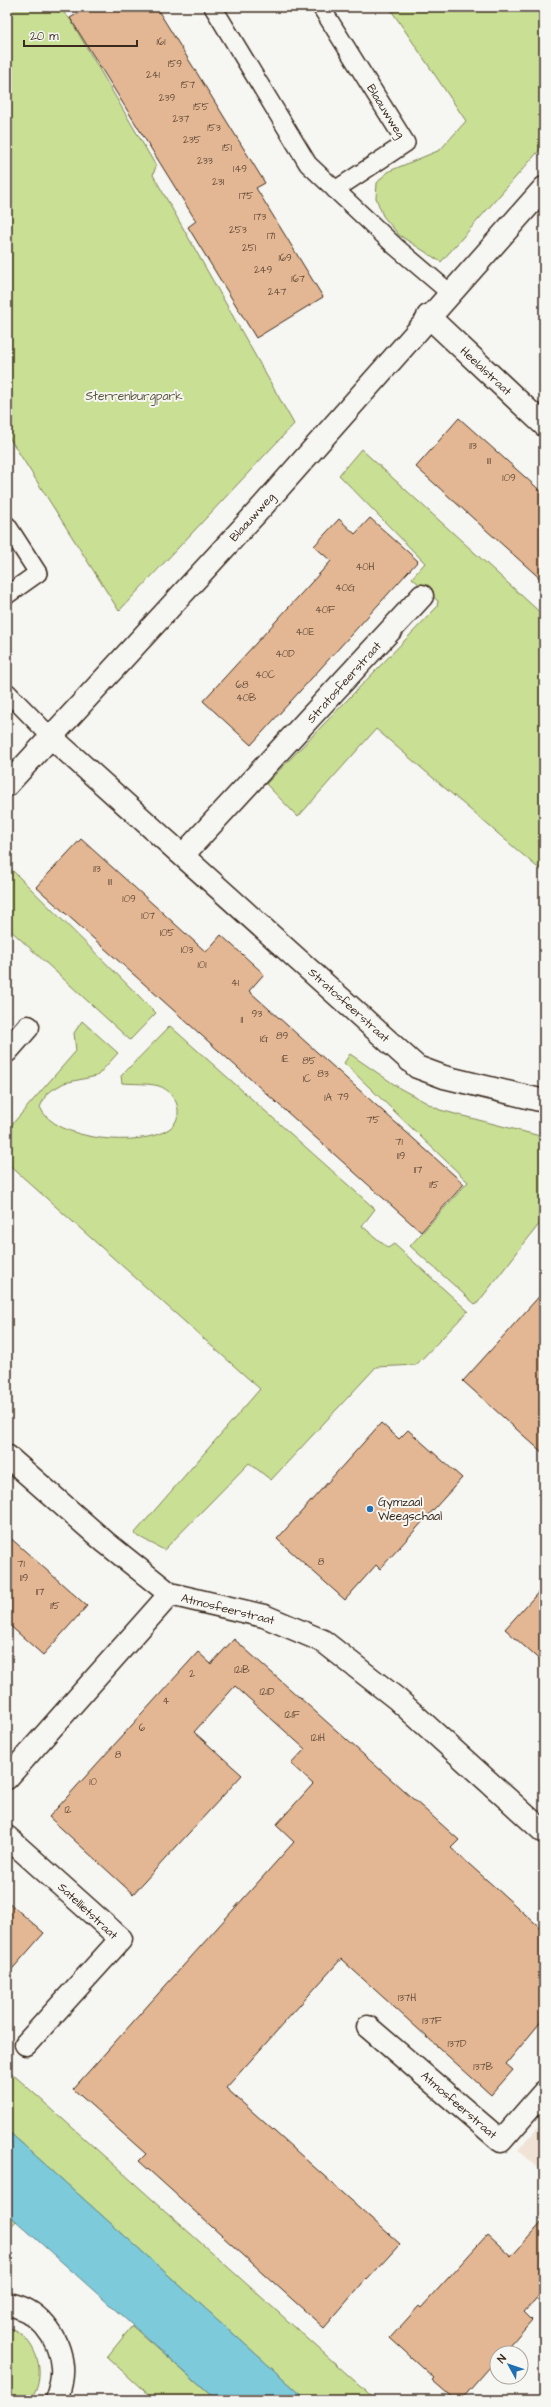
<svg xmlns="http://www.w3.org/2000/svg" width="551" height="2407" font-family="'Architects Daughter',sans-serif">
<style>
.built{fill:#f0e3d6}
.green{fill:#c8df94;stroke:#828459}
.water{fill:#7dcadb;stroke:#638a8f}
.building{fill:#e3b793;stroke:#3b2a1e}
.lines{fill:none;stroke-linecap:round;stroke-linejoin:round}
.service-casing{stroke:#3b2a1e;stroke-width:20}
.minor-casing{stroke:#3b2a1e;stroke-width:25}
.tertiary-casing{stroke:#3b2a1e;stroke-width:25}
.service{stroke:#f6f6f2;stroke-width:17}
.minor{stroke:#f6f6f2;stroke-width:22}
.tertiary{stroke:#f6f6f2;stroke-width:22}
.poi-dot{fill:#1f6fb2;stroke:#f6f6f2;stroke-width:1.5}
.labels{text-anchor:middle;stroke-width:4;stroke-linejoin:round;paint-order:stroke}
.number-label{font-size:10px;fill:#654d3b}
.street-label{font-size:12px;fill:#3b2a1e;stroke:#f6f6f2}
.park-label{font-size:12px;fill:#5e573c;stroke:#f6f6f2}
.poi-label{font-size:12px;fill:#3b2a1e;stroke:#f6f6f2;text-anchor:start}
</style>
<rect width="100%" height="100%" fill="#f6f6f2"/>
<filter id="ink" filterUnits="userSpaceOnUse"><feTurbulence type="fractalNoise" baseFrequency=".025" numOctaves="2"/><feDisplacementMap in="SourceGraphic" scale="8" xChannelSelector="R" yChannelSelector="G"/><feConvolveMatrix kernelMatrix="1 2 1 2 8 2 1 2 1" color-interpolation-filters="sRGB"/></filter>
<g filter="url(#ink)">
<path class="built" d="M544,2121v52l-26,-23z"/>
<g class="green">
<path d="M7,7h51l12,12 86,147 -3,9 141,249 -175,187 -112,-177z"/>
<path d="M389,7h155v138l-103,117 -42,-27 -16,-19 -7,-18 1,-15 10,-11 53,-22 26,-29z"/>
<path d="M361,449l183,167v257l-168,-144 -78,88 -32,-33 171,-177 1,-6 -26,-23 13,-15 -86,-88z"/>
<path d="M7,865l149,148 -26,27 -123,-113z"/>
<path d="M82,1021l36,32 -21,23 -33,7 -17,10 -7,14c14,34 101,41 129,22 17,-12 8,-37 -10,-43 -11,-3 -26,-2 -37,-3l-1,-7 49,-50 205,183 -13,17 26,22 6,-4 74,67 -52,54 -40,2 -105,113 -22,-17 -85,87 -30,-16 126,-145 -253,-226v-33l69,-79 -2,-18z"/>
<path d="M350,1054l51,35 39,21 104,27v81l-68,87 -66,-59 58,-64 -124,-119z"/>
<path d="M7,2069l369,331h-69l-300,-270z"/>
<path d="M7,2213l9,8 -9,10z"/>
<path d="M132,2326l84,74h-62l-47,-43z"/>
<path d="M7,2327c23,6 38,36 30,59 -1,5 -5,10 -7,14h-23z"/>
</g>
<path class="water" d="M7,2130l300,270h-91l-200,-179 -9,-8z"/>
<g class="building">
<path d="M89,7h67l109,176 -9,5 67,109 -67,41 -68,-111 8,-6 -126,-203z"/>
<path d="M459,418l85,76v88l-128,-115z"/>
<path d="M370,518l48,43 -167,184 -48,-44 128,-140 -17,-15 25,-27 16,15z"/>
<path d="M81,839l125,113 15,-17 43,39 -15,17 215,193 -43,48 -385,-345z"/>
<path d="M544,1291v163l-81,-73z"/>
<path d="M381,1423l18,16 9,-9 54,48 -82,91 -4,-4 -31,35 -68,-61z"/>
<path d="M7,1535l80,71 -44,49 -36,-32z"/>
<path d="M544,1586v78l-39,-35z"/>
<path d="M234,1639l225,201 -8,8 93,83v87l-38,46 7,6 -22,25 -150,-136 -115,129 174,156 -33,36 -1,-1 -42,49 -185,-167 7,-7 -73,-65 221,-247 -18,-17 37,-41 -22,-20 14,-15 -70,-63 -41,46 48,43 -109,119 -84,-77 149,-165 13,12z"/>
<path d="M7,1901l37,32 -37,42z"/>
<path d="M544,2220v70l-20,22 8,8 -29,33h-6v6l-36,41h-6l-23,-20 2,-2 -44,-40 29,-32 2,2 66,-73 24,22z"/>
</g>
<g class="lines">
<defs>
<g id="service">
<path d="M213,7l95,157 88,83 54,46"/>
<path d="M321,7l85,136 -71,47"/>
<path d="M7,525l31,48 -31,22"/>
<path d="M7,692l43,44"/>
</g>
<g id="minor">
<path d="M428,316l116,109"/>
<path d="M50,736l367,331 27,10 100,24"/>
<path d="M183,855l239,-259"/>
<path d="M7,1051l21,-24"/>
<path d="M7,1456l98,86 65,52 94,22 59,25 74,58 147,133"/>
<path d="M7,1778l163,-184"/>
<path d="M7,1837l114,102 -95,105"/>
<path d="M368,2027l133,114 43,-49"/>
</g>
<g id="tertiary">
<path d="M7,785l254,-277 283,-320"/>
<path d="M7,2304c30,4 53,33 55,63 1,11 -2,22 -6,33"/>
</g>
</defs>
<use href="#service" class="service-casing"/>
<use href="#minor" class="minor-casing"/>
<use href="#tertiary" class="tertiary-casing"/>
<use href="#service" class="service"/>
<use href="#minor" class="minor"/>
<use href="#tertiary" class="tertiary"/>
</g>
</g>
<circle class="poi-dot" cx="370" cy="1509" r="4"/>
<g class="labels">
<g class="number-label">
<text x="161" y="45">161</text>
<text x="175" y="67">159</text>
<text x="153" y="78">241</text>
<text x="188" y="88">157</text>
<text x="167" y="101">239</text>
<text x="201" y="110">155</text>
<text x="181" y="122">237</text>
<text x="214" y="131">153</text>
<text x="192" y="143">235</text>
<text x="227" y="151">151</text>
<text x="205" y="164">233</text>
<text x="240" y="172">149</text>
<text x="218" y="185">231</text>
<text x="246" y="199">175</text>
<text x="260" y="220">173</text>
<text x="238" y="233">253</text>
<text x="271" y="239">171</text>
<text x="249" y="251">251</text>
<text x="285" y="261">169</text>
<text x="263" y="273">249</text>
<text x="298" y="282">167</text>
<text x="277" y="295">247</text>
<text x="473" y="449">113</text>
<text x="489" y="464">111</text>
<text x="509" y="481">109</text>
<text x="365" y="570">40H</text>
<text x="345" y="591">40G</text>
<text x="325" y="613">40F</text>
<text x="305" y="635">40E</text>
<text x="285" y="657">40D</text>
<text x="265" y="678">40C</text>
<text x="242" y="688">68</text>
<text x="246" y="701">40B</text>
<text x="97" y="872">113</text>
<text x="110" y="885">111</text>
<text x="129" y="902">109</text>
<text x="148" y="919">107</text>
<text x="167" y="936">105</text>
<text x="187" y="953">103</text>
<text x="202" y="968">101</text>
<text x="235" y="986">41</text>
<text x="257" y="1017">93</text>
<text x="242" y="1023">1I</text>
<text x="282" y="1039">89</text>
<text x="264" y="1042">1G</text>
<text x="285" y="1062">1E</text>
<text x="309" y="1064">85</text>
<text x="323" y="1077">83</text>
<text x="307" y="1082">1C</text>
<text x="343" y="1100">79</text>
<text x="328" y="1101">1A</text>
<text x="373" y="1123">75</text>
<text x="399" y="1145">71</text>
<text x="401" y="1159">119</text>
<text x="418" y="1173">117</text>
<text x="434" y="1188">115</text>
<text x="321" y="1565">8</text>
<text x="21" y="1567">71</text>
<text x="24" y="1581">119</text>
<text x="40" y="1595">117</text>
<text x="55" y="1609">115</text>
<text x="242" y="1673">121B</text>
<text x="192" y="1677">2</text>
<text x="267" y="1695">121D</text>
<text x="166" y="1704">4</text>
<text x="292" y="1718">121F</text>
<text x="142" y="1731">6</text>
<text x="318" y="1741">121H</text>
<text x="118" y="1758">8</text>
<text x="93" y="1785">10</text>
<text x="68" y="1813">12</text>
<text x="407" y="2001">137H</text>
<text x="432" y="2024">137F</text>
<text x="457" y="2047">137D</text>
<text x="483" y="2070">137B</text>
</g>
<g class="street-label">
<text transform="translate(386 111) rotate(58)" y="4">Blaauwweg</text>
<text transform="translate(486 371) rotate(43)" y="4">Heelalstraat</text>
<text transform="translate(252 517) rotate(-48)" y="4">Blaauwweg</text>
<text transform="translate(344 682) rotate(-48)" y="4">Stratosfeerstraat</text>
<text transform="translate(349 1005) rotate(42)" y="4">Stratosfeerstraat</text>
<text transform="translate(228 1609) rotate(14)" y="4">Atmosfeerstraat</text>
<text transform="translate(88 1911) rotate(43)" y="4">Satellietstraat</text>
<text transform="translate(459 2105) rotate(41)" y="4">Atmosfeerstraat</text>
</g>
<g class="park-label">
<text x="134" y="400">Sterrenburgpark</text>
</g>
<g class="poi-label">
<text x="378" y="1506">Gymzaal<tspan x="378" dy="14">Weegschaal</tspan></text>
</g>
</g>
<rect width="551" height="2407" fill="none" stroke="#f6f6f2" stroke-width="24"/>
<rect x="12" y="12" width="527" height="2383" fill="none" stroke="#3b2a1e" stroke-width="1.5" filter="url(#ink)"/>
<g transform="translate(509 2365) rotate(310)"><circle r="19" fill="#f6f6f2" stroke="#aba49d"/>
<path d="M0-3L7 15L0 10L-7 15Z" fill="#1f6fb2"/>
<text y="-6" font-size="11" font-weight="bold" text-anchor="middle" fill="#3b2a1e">N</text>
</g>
<path d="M24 40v6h113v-6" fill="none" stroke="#3b2a1e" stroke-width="2"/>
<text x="30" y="40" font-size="12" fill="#3b2a1e" stroke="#f6f6f2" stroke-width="3" paint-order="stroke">20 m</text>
</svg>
